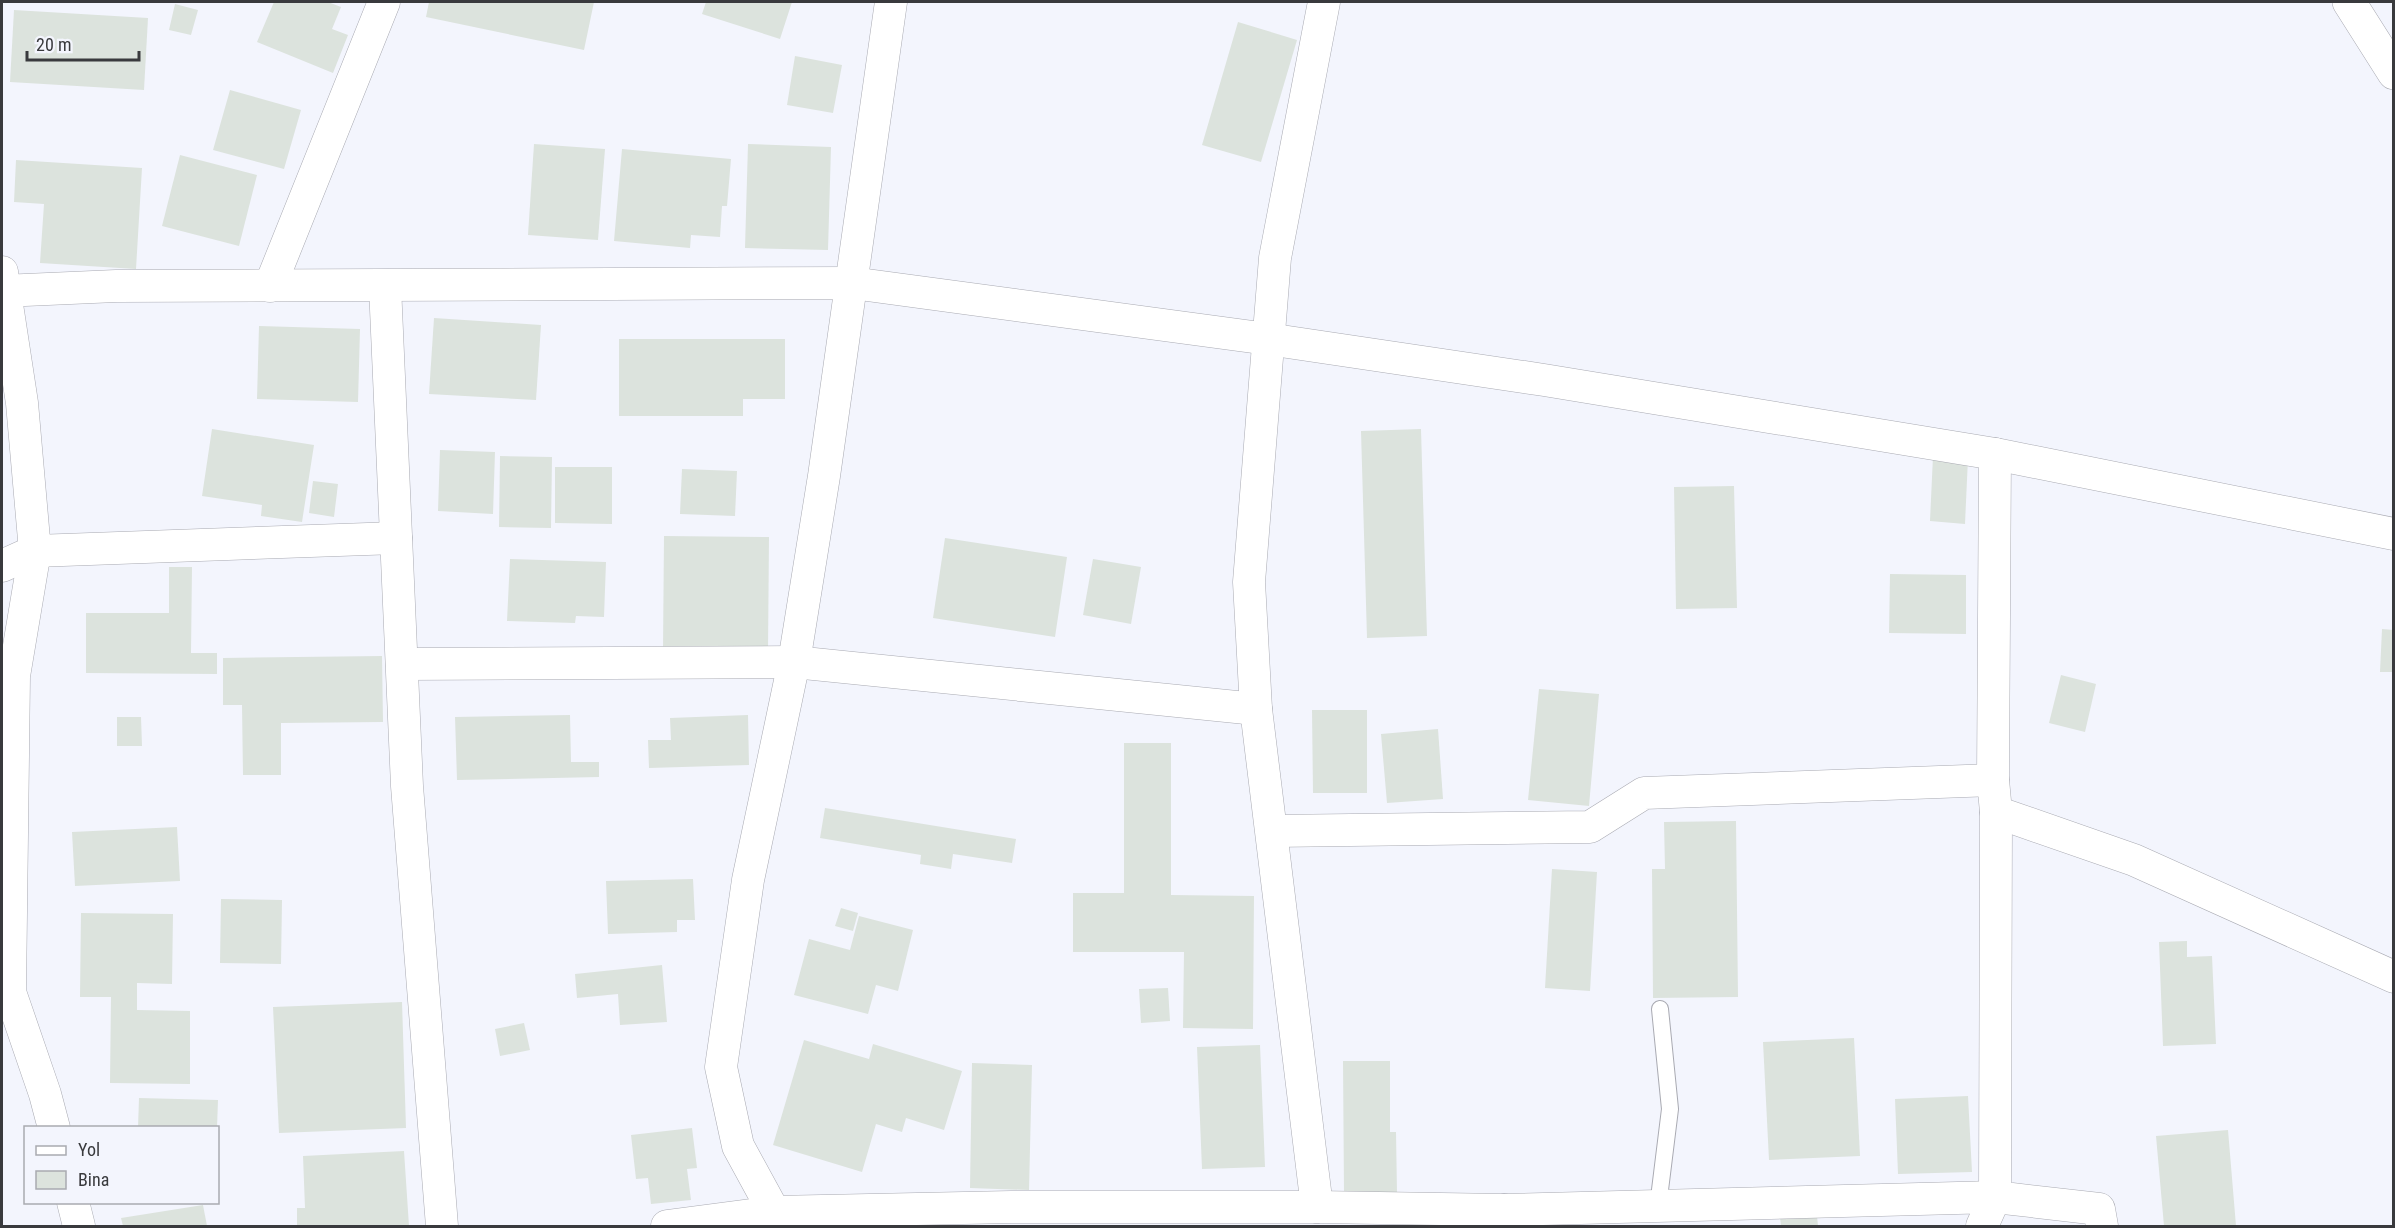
<svg xmlns="http://www.w3.org/2000/svg" width="2395" height="1228" font-family="'Roboto Condensed',sans-serif">
<style>
.building{fill:#dce3dd}
.lines{fill:none;stroke-linecap:round;stroke-linejoin:round}
.lane-casing{stroke:#a9aab2;stroke-width:18}
.street-casing{stroke:#a9aab2;stroke-width:33}
.secondary-casing{stroke:#a9aab2;stroke-width:34}
.lane{stroke:#fff;stroke-width:16}
.street{stroke:#fff;stroke-width:32}
.secondary{stroke:#fff;stroke-width:33}
</style>
<rect width="100%" height="100%" fill="#f3f5fd"/>
<g class="building">
<path d="M274,2h54l13,5 -9,22 16,6 -15,38 -76,-31z"/>
<path d="M429,2h165l-10,48 -158,-33z"/>
<path d="M706,2h86l-12,37 -78,-25z"/>
<path d="M175,4l23,6 -7,25 -22,-5z"/>
<path d="M14,10l134,8 -4,72 -134,-8z"/>
<path d="M1238,22l59,18 -36,122 -59,-17z"/>
<path d="M795,56l47,9 -9,48 -46,-8z"/>
<path d="M230,90l71,20 -17,59 -71,-19z"/>
<path d="M534,144l71,5 -7,91 -70,-5z"/>
<path d="M748,144l83,3 -3,103 -83,-2z"/>
<path d="M622,149l109,10 -4,47h-5l-2,31 -29,-2 -1,13 -76,-7z"/>
<path d="M180,155l77,20 -18,71 -77,-20z"/>
<path d="M16,160l126,8 -6,101 -96,-6 4,-59 -30,-2z"/>
<path d="M434,318l107,7 -5,75 -107,-6z"/>
<path d="M259,326l101,3 -2,73 -101,-3z"/>
<path d="M619,339h166v60h-42v17h-124z"/>
<path d="M212,429l102,16 -12,77 -41,-6 1,-11 -60,-9z"/>
<path d="M1421,429l6,207 -60,2 -6,-207z"/>
<path d="M440,450l55,2 -2,62 -55,-3z"/>
<path d="M500,456l52,1 -1,71 -52,-1z"/>
<path d="M1933,456l35,2 -3,66 -35,-3z"/>
<path d="M555,467h57v57l-57,-1z"/>
<path d="M682,469l55,2 -2,45 -55,-2z"/>
<path d="M313,481l25,3 -4,33 -25,-4z"/>
<path d="M1734,486l3,122 -61,1 -2,-122z"/>
<path d="M664,536l105,1 -1,113 -105,-1z"/>
<path d="M945,538l122,19 -12,80 -122,-19z"/>
<path d="M510,559l96,3 -2,55 -28,-1 -1,7 -68,-2z"/>
<path d="M1093,559l48,8 -10,57 -48,-9z"/>
<path d="M169,567h23l-1,86h26v21l-131,-1v-60h83z"/>
<path d="M1890,574l76,1v59l-77,-1z"/>
<path d="M2382,629l12,1v42h-14z"/>
<path d="M382,656l1,66 -102,1v52h-38l-1,-70h-19v-47z"/>
<path d="M2061,675l35,9 -11,48 -36,-9z"/>
<path d="M1539,689l60,5 -10,112 -61,-6z"/>
<path d="M1312,710h55v83h-54z"/>
<path d="M570,715l1,47h28v15l-142,3 -2,-63z"/>
<path d="M748,715l1,50 -100,3 -1,-28h23l-1,-22z"/>
<path d="M117,717h24l1,29h-25z"/>
<path d="M1438,729l5,70 -56,4 -6,-69z"/>
<path d="M1124,743h47v152l83,1 -1,133 -70,-1 1,-76h-111v-59h51z"/>
<path d="M825,808l191,31 -4,24 -59,-9 -2,15 -31,-5 1,-9 -101,-17z"/>
<path d="M1736,821l2,176 -85,1 -1,-129h13l-1,-47z"/>
<path d="M177,827l3,54 -105,5 -3,-54z"/>
<path d="M1552,869l45,3 -7,119 -45,-3z"/>
<path d="M693,879l2,41h-18v12l-69,2 -2,-53z"/>
<path d="M221,899l61,1 -1,64 -61,-1z"/>
<path d="M841,908l17,5 -5,18 -18,-5z"/>
<path d="M81,913l92,1 -1,70 -35,-1v27l53,1v73l-80,-1 1,-86h-31z"/>
<path d="M859,916l54,14 -15,61 -22,-6 -8,29 -74,-19 15,-56 41,11z"/>
<path d="M2187,941v16l25,-1 4,88 -53,2 -4,-104z"/>
<path d="M662,965l5,57 -47,3 -2,-31 -41,4 -2,-24z"/>
<path d="M1168,988l2,33 -29,2 -2,-34z"/>
<path d="M402,1002l4,126 -127,5 -6,-126z"/>
<path d="M524,1023l6,27 -30,6 -5,-27z"/>
<path d="M1854,1038l6,118 -91,4 -6,-118z"/>
<path d="M804,1040l65,19 4,-15 89,27 -18,59 -38,-12 -4,14 -26,-8 -14,48 -89,-27z"/>
<path d="M1260,1045l5,122 -63,2 -5,-122z"/>
<path d="M1343,1061h47v71h6l1,61h-53z"/>
<path d="M972,1063l60,2 -3,125 -59,-2z"/>
<path d="M1968,1096l4,76 -74,2 -3,-75z"/>
<path d="M139,1098l79,2 -1,28h-79z"/>
<path d="M692,1128l5,40 -10,1 4,31 -40,4 -3,-26 -12,1 -5,-44z"/>
<path d="M2228,1130l8,96h-72l-8,-90z"/>
<path d="M404,1151l5,75h-112v-18h8l-2,-52z"/>
<path d="M203,1205l4,21h-84l-2,-8z"/>
<path d="M1817,1216l1,10h-37l-1,-9z"/>
</g>
<g class="lines">
<defs>
<path id="lane" d="M1658,1206l12,-97 -10,-100"/>
<g id="street">
<path d="M2,272l20,131 13,148 -21,125 -4,316 35,102 9,34"/>
<path d="M270,286l114,-284"/>
<path d="M385,286l22,500 35,440"/>
<path d="M2,291l114,-5 736,-3 416,56 276,41 451,74 399,80"/>
<path d="M1995,454l-2,326 3,32 -1,385 104,12 3,17"/>
<path d="M2,566l33,-15 361,-13"/>
<path d="M402,664l392,-2 462,47"/>
<path d="M1996,812l138,48 260,117"/>
<path d="M1273,831l317,-4 54,-34 349,-13"/>
<path d="M73,1202l6,24"/>
<path d="M1317,1207l-61,-498 -7,-127 26,-324 49,-256"/>
<path d="M1504,1210l491,-13 -13,29"/>
<path d="M667,1226l107,-14 237,-5h306l187,3 2,16"/>
<path d="M778,1226l-4,-14 -36,-66 -17,-79 27,-187 46,-218 30,-186 67,-474"/>
</g>
<path id="secondary" d="M2349,2l45,71"/>
</defs>
<use href="#lane" class="lane-casing"/>
<use href="#street" class="street-casing"/>
<use href="#secondary" class="secondary-casing"/>
<use href="#lane" class="lane"/>
<use href="#street" class="street"/>
<use href="#secondary" class="secondary"/>
</g>
<rect width="2395" height="1228" fill="none" stroke="#393a3d" stroke-width="6"/>
<rect x="24" y="1126" width="195" height="78" fill="#f3f5fd" stroke="#a9aab0" stroke-width="1.5"/>
<rect x="36" y="1146" width="30" height="9" fill="#ffffff" stroke="#a9aab0" stroke-width="1.5"/>
<text x="78" y="1156" font-size="18" fill="#393a3d">Yol</text>
<rect x="36" y="1171" width="30" height="18" fill="#dce3dd" stroke="#a9aab0" stroke-width="1.5"/>
<text x="78" y="1186" font-size="18" fill="#393a3d">Bina</text>
<path d="M27 51v9h112v-9" fill="none" stroke="#393a3d" stroke-width="3"/>
<text x="36" y="51" font-size="18" fill="#393a3d" stroke="#f3f5fd" stroke-width="4.5" paint-order="stroke">20 m</text>
</svg>
